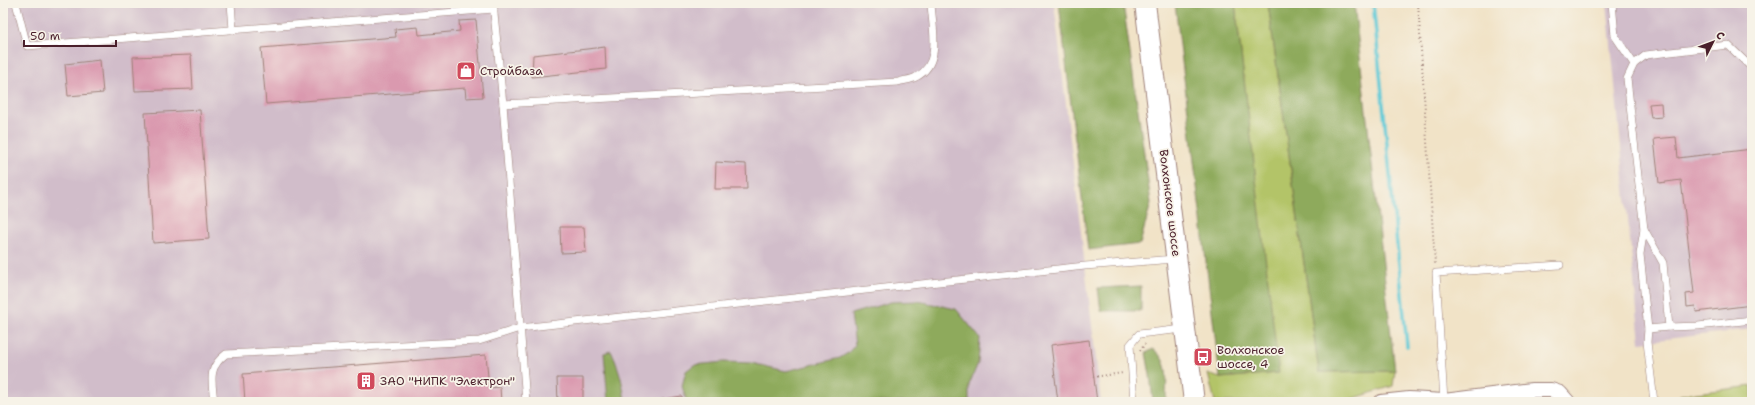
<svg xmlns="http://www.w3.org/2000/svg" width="1755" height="405" font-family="'Shantell Sans',sans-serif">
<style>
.industrial{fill:#d1bdca}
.green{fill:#b3c468;stroke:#7e724a}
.forest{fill:#8eaa5c;stroke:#6c6444}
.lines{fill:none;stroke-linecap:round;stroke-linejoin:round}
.stream{stroke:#5dc9d6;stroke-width:3.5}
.building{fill:#da99af}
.service-casing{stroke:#9e8179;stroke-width:8}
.minor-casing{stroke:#9e8179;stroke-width:16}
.secondary-casing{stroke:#9e8179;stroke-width:22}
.path{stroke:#9e8179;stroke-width:2;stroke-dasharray:1 3;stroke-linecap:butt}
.service{stroke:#fff;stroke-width:7}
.minor{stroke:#fff;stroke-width:14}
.secondary{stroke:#fff;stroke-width:20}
.labels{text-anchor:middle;stroke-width:3.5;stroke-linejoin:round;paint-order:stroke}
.poi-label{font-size:12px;fill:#4a1f2b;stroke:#f7f3e8;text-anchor:start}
.street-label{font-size:12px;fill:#4a1f2b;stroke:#f7f3e8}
</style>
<rect width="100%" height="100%" fill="#f7f3e8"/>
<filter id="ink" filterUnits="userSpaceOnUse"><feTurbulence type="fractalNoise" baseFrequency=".025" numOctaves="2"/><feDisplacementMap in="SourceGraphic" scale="8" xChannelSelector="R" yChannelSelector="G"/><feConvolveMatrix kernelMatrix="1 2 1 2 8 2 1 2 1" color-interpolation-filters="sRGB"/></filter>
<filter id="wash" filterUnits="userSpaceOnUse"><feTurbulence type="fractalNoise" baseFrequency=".012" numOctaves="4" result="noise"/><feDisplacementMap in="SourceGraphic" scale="16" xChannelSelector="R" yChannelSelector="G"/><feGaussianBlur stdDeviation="0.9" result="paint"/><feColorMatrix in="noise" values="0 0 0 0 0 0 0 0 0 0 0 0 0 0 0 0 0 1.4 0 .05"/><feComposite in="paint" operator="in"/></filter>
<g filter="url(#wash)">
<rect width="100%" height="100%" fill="#f1e3c7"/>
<g class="industrial">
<path d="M3,3h1051l47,399h-1098z"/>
<path d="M1607,3h145v326l-112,13z"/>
</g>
<g class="green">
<path d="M1235,3h33l51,369 76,-1 -2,15 -51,16h-127l-7,-28 12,4 58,-5z"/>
<path d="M1752,386v16h-76l4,-7z"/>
</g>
<g class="forest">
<path d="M1059,3h64l28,200 -11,41 -52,6z"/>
<path d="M1175,3h60l44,370 -59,5z"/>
<path d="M1268,3h86l41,368 -76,1z"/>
<path d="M1141,286v25h-40l-3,-23z"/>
<path d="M918,301l38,8 24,29 -2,25 -9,22v15l3,2h-285l-5,-16 4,-15 8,-6 30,-3 27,1 35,8 54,-13 8,-5 7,-8 -4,-31 40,-12z"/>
<path d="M1153,349c18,13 13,32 13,53h-13l-3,-27 -4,-22z"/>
<path d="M611,351c8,17 12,32 14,51h-17l-4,-49z"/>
</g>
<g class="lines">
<path class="stream" d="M1373,3l34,343"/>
</g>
<g id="blocks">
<g class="building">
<path d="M476,20l7,77 -17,1 -1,-10 -199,16 -5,-56 135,-11 -1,-8 23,-2 1,8 41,-4 -1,-10z"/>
<path d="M605,47l1,22 -74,8 1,-22z"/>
<path d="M191,55l2,34 -58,2 -2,-34z"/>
<path d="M100,60l3,33 -35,3 -3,-32z"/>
<path d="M1661,103l1,14 -11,1 -2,-14z"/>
<path d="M200,110l9,129 -56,4 -8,-130z"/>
<path d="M1676,137l2,21 74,-9v156l-56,7 -1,-6 -8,1 -1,-13 8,-1 -13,-113 -22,3 -5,-44z"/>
<path d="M716,162l30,2 1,25h-32z"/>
<path d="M560,227h24l2,25 -25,1z"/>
<path d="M1089,340l8,62h-39l-7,-57z"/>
<path d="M486,355l3,33 11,-1 1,15h-256l-2,-28z"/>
<path d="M557,378h26v23l-25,1z"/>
<path d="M682,396v6h-31v-1z"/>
</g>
</g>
</g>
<g filter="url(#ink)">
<use href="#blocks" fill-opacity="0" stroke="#9e8179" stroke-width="1"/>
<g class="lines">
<defs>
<g id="service">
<path d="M16,3l11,43 467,-37"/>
<path d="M231,3l2,27"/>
<path d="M493,3l10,101 23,298"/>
<path d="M1612,3l3,33 19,28"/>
<path d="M1752,68l-24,-23 -82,10 -12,9 -7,15 17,150 19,34 6,64 29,-1 54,-6"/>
<path d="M503,104l395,-22c6,-2 13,-2 18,-5 27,-13 16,-50 15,-74"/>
<path d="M1644,229l-4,25 8,75 21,-2"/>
<path d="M1648,329l-1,13 7,60"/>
<path d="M1444,401l-8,-128 124,-8"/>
<path d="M214,402c-2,-21 -7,-34 12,-48l253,-13 41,-13 565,-62 90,-7"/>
<path d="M1134,402l-4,-57 9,-11 44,-5"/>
</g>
<path id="minor" d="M1381,402l28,-3 35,2 88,-11h19l9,3 8,9"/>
<path id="secondary" d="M1145,3l49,399"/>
</defs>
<use href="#service" class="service-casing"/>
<use href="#minor" class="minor-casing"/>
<use href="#secondary" class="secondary-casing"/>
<g class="path">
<path d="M1418,3l17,261"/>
<path d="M1140,351l5,-7"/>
<path d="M1093,377l30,-4"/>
</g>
<use href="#service" class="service"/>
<use href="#minor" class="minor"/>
<use href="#secondary" class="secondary"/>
</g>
</g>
<defs>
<symbol id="shop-square" viewBox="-11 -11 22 22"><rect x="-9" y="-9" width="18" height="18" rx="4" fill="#d1495b" stroke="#f7f3e8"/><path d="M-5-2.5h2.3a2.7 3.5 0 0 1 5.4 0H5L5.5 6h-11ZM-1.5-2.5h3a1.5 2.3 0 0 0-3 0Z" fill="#fff"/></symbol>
<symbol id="bus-square" viewBox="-11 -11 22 22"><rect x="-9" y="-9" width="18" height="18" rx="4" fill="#d1495b" stroke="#f7f3e8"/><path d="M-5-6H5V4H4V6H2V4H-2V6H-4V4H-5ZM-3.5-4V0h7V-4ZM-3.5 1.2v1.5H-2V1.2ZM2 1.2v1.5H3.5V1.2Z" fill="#fff"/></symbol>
<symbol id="building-square" viewBox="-11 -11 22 22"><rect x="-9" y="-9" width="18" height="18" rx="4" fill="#d1495b" stroke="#f7f3e8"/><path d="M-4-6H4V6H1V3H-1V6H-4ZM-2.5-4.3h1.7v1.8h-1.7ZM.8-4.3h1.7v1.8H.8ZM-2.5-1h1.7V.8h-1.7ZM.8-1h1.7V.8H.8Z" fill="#fff"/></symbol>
</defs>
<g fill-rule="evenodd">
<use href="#shop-square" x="455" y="60" width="22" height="22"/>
<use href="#bus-square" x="1192" y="346" width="22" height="22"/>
<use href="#building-square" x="355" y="370" width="22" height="22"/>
</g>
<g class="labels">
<g class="poi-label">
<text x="480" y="75">Стройбаза</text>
<text x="1217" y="354">Волхонское<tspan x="1217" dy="14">шоссе, 4</tspan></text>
<text x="380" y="385">ЗАО "НИПК "Электрон"</text>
</g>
<g class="street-label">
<text transform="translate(1170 203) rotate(83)" y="4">Волхонское шоссе</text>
</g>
</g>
<rect width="1755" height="405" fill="none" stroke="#f7f3e8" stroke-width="16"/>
<g transform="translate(1713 42) rotate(48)" stroke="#f7f3e8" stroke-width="3" paint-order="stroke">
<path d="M0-3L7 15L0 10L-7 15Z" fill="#4a1f2b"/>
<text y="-6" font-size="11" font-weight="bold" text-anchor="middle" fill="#4a1f2b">С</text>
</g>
<path d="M24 40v6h92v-6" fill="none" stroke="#4a1f2b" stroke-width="2"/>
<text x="30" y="40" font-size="12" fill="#4a1f2b" stroke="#f7f3e8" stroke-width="3" paint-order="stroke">50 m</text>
</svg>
